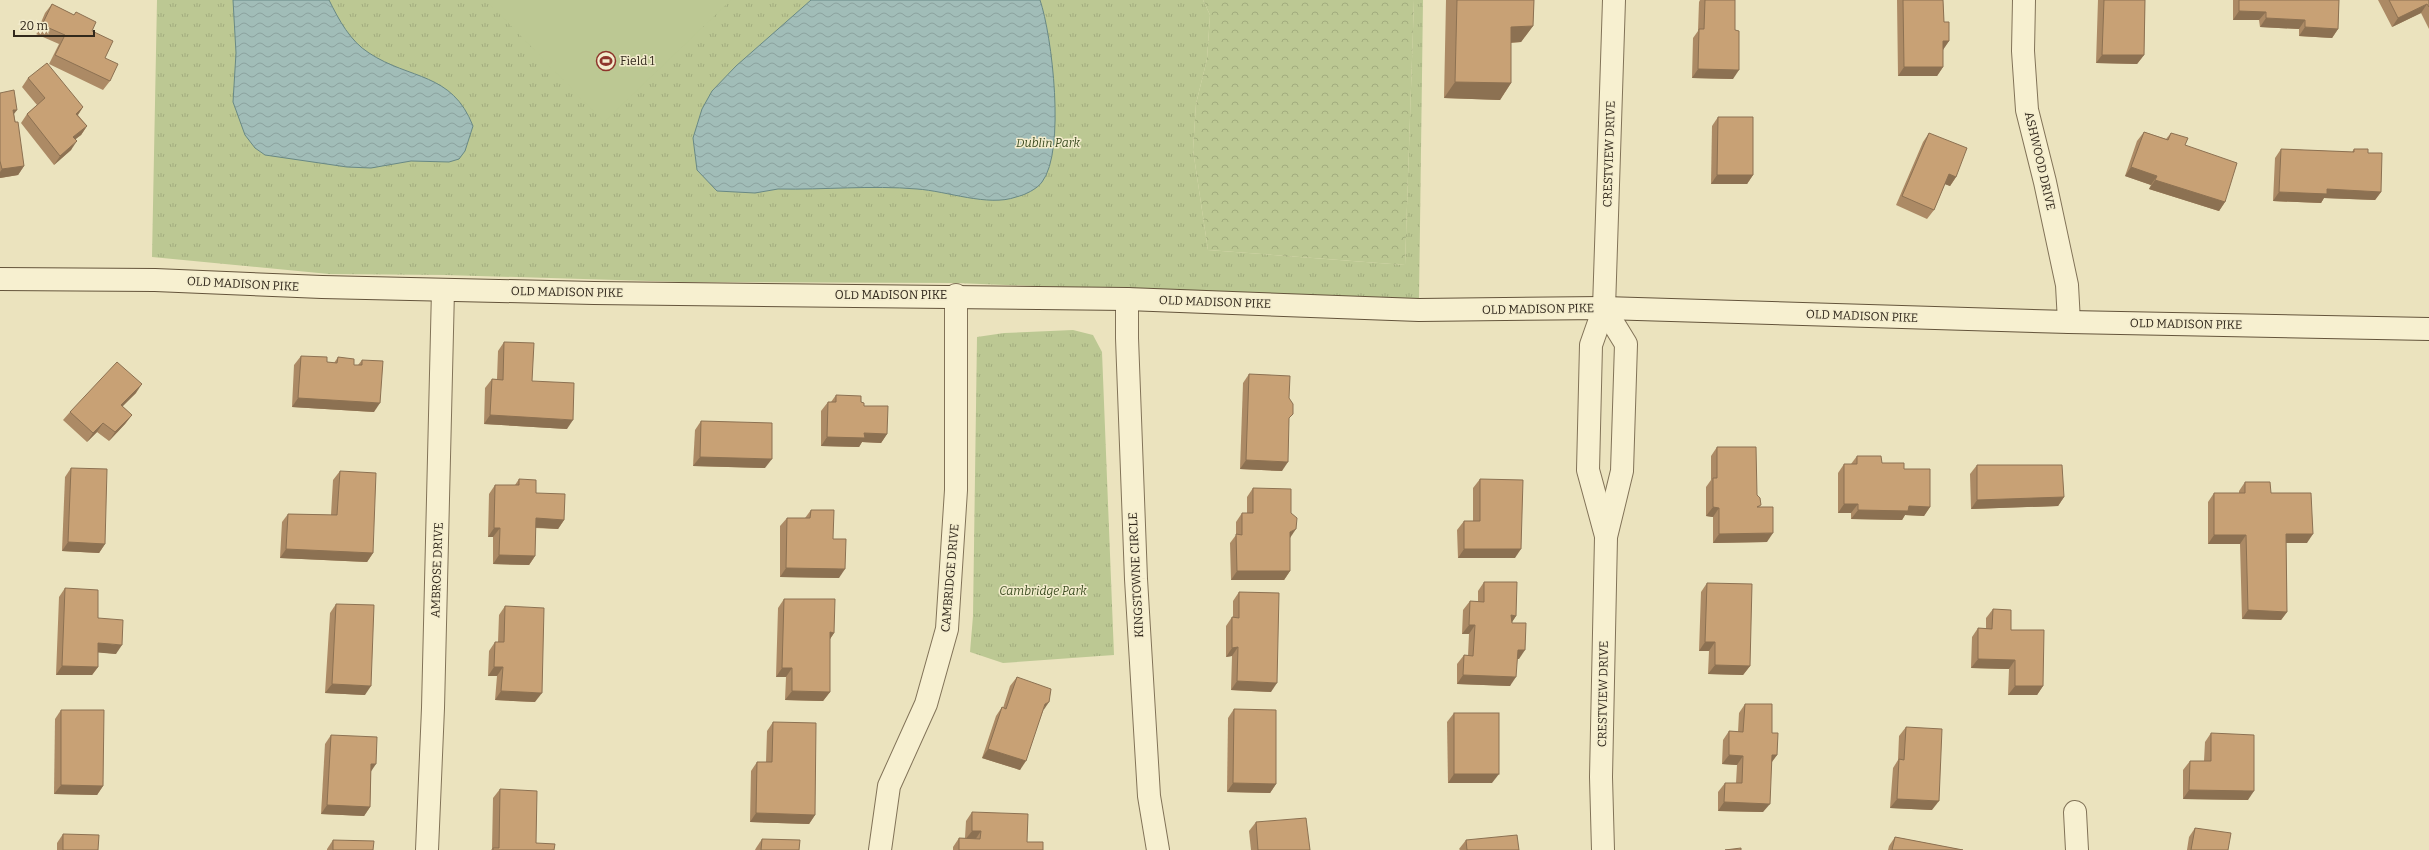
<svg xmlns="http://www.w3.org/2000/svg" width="2429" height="850" viewBox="0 0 2429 850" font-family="Bitter,serif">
  <defs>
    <pattern id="grass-tufts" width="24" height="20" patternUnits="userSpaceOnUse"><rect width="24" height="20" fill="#bcc893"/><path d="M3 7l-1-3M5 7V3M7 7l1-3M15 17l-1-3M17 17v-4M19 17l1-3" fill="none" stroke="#a2ac7e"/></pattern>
    <pattern id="forest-crowns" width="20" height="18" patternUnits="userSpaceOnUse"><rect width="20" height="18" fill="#bcc893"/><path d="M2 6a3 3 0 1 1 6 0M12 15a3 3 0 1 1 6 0" fill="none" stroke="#a2ac7e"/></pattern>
    <pattern id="water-waves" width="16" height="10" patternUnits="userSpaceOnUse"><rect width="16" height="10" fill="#a1bdb8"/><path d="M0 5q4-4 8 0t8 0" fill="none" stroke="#8ba29e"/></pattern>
  </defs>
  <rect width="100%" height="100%" fill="#ebe3be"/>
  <g fill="url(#grass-tufts)">
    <path d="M157 0H1203L1210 15 1207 59 1196 104 1193 150 1208 250 1405 265 1414 0H1423L1419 301 956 283 683 282 445 275 329 274 152 257Z"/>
    <path d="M1073 330 1093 335 1102 352 1114 655 1003 663 970 652 973 616 977 337 1004 333Z"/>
  </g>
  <path fill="url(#forest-crowns)" d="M1203 0H1414L1405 265 1208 250 1193 150 1196 104 1207 59 1210 15Z"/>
  <path fill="#bcc893" d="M486 0H731L604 122Z"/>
  <g fill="url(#water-waves)" stroke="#698985">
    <path d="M233 0H329C339 20 350 41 369 53 410 80 452 72 473 126L465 151 459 159 449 162 411 161 371 168 347 167 265 155 255 148 245 135 233 102 236 53Z"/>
    <path d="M811 0H1040C1052 35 1066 151 1042 182 1037 189 1025 195 1016 197 988 207 947 191 917 189 871 185 824 190 778 189L755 193 717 191 697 170 693 138 702 109 712 91 736 66Z"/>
  </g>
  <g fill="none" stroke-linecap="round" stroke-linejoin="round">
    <defs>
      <g id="minor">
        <path d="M2024 0 2023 51 2027 110 2045 182 2067 285 2069 322"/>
        <path d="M1127 299V338L1136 579 1149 796 1158 850"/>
        <path d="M1606 536 1588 470 1591 345 1604 308 1614 0"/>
        <path d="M2075 812 2077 850"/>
        <path d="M427 850 433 708 443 290"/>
        <path d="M880 850 889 786 926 704 947 629 956 490V295"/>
        <path d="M1603 850 1601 777 1606 537 1622 471 1626 344 1604 308"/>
      </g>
      <path id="secondary" d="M0 279 155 280 322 287 594 293 1127 299 1419 310 1604 308 2069 322 2429 329"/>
    </defs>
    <use href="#minor" stroke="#827358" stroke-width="24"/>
    <use href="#secondary" stroke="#64543b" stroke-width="24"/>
    <use href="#minor" stroke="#f7f0d0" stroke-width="22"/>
    <use href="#secondary" stroke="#f7f0d0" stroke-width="22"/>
  </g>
  <g fill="#ac8a65">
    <path d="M1446 0H1534L1533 26 1521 42 1511 43V83L1500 100 1444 98Z"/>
    <path d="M1700 0H1735V30L1733 79 1692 78 1693 38 1698 31 1699 2Z"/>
    <path d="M1897 0H1943L1944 22 1949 41 1943 49V67L1937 76H1898Z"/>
    <path d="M2098 0H2145L2144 55 2137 64 2096 63Z"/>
    <path d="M2233 0H2339L2338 29 2332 38 2299 36V29L2260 27 2259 20H2233Z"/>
    <path d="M2378 0H2429V29L2421 13 2392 27Z"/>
    <path d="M52 4 74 15 76 12 92 31 105 58 110 81 103 90 49 64 59 44 36 34 45 13Z"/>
    <path d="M28 78 83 107 78 115 87 126 81 135 75 139 71 150 54 165 21 123 27 114 37 105 22 87Z"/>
    <path d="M0 93 14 114 24 166 18 175 0 178Z"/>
    <path d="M1718 117 1753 175 1747 184H1711L1712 126Z"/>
    <path d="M2144 132 2166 139 2171 133 2185 145 2225 202 2219 211 2149 189 2151 185 2125 176 2137 141Z"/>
    <path d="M1929 133 1956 177 1950 186 1945 184 1934 210 1927 219 1896 205 1923 142Z"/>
    <path d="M2281 149 2352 152 2354 149 2368 153 2381 192 2375 200 2324 198 2321 203 2273 201 2275 158Z"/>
    <path d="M504 342 532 381 567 429 484 424 485 388 492 379H497L498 351Z"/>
    <path d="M301 356 327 362 334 363 338 357 354 365H358L362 360 374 412 292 407 294 365Z"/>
    <path d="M1249 374 1289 398V420L1282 471 1240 469 1243 383Z"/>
    <path d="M136 393 122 406 132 415 125 424 109 441 97 432 87 442 63 420 70 412Z"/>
    <path d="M836 395 861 402 887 434 881 443 862 442 859 447 821 446V411L828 402H831Z"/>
    <path d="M701 421 765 468 693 466 695 430Z"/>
    <path d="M1717 447 1757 495 1767 542 1713 543V517L1706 516V487L1711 480V456Z"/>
    <path d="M1857 456 1882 463 1904 469 1930 507 1924 516 1905 515 1902 520 1851 519V513H1838V473L1844 464H1851Z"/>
    <path d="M1977 465 2064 497 2058 506 1971 509 1970 474Z"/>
    <path d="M71 468 105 544 99 553 62 551 65 477Z"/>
    <path d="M340 471 373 553 367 562 280 558 282 522 288 514 331 515 333 480Z"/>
    <path d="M519 479 536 493 564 520 558 529 535 528V556L529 565 493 564V537H488L489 494 495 485H515Z"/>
    <path d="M1480 479 1515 558H1458L1457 530 1464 521H1473V488Z"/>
    <path d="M2245 482 2271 493 2307 543H2286L2287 612 2281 620 2242 619 2240 544H2208V502L2214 493H2239V491Z"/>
    <path d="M1253 488 1290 537V571L1284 580H1231L1230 543 1236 535V522L1242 513H1247V497Z"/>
    <path d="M811 510 833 539 839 578 780 577V526L787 518H805Z"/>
    <path d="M1484 582 1516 616 1512 622 1519 659H1517L1510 686 1457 684V664L1464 655 1468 656 1469 634H1462L1463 610 1470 601 1478 602V591Z"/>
    <path d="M1707 583 1750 666 1743 675 1708 674 1709 651H1699L1701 592Z"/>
    <path d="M65 588 98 618 116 654 98 652V667L92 675H56L59 597Z"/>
    <path d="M1239 592 1271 692 1231 690 1232 656 1226 657V626L1232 617H1233V601Z"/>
    <path d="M784 599 834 633 830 639V692L823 701 785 700 786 677H776L778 608Z"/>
    <path d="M336 604 365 695 325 693 330 613Z"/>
    <path d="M505 606 535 702 495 700 497 676H488L489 651 495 642H498L499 615Z"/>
    <path d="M1993 609 2011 630 2043 686 2037 695H2008L2009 669 1971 668 1972 637 1978 628 1986 629V618Z"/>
    <path d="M1017 677 1043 711 1020 770 982 758 996 716 1002 707 1003 708 1010 686Z"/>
    <path d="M1745 704 1772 733 1777 755 1772 762 1763 812 1718 811V792L1725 783H1736L1737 765 1722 764 1723 740 1729 731 1738 732 1739 713Z"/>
    <path d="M1234 709 1276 784 1270 793 1227 792 1228 718Z"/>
    <path d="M61 710 103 786 97 795 54 794 55 719Z"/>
    <path d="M1454 713 1492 783H1448L1447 722Z"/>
    <path d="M773 722 815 815 809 824 750 822 751 771 757 762H766L767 731Z"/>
    <path d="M1906 727 1932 810 1890 808 1893 768 1898 760 1899 736Z"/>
    <path d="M2211 733 2248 800 2183 799V770L2190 761H2204L2205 742Z"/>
    <path d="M331 735 371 772 370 807 364 816 321 814 325 744Z"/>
    <path d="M500 789 536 843 554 850H491L492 849 493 798Z"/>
    <path d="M972 812 1027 842 1043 850H953V847L959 838H965L966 821Z"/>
    <path d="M1256 822 1310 850H1251L1249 831Z"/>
    <path d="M2195 828 2228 850H2187L2189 837Z"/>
    <path d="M63 834 98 850H57V843Z"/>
    <path d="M1895 837 1963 850H1888L1889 846Z"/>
    <path d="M762 839 799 850H755L756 848Z"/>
    <path d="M333 840 373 850H327V849Z"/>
    <path d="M1466 840 1519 850H1460L1459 849Z"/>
  </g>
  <g fill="#8c7152">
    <path d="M2427 4 2421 13 2392 27 2398 18Z"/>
    <path d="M2239 11 2266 12 2259 20H2233Z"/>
    <path d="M2266 18 2305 20 2299 29 2260 27Z"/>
    <path d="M1533 26 1521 42 1500 43 1511 27Z"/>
    <path d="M2305 27 2338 29 2332 38 2299 36Z"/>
    <path d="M1943 41H1949L1943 50Z"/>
    <path d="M2102 55H2144L2137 64 2096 63Z"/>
    <path d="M1904 67H1943L1937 76H1898Z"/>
    <path d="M1698 69 1739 70 1733 79 1692 78Z"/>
    <path d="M1455 82 1511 83 1500 100 1444 98Z"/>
    <path d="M83 107 77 116 76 114Z"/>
    <path d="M13 110H17L11 118Z"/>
    <path d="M87 126 81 135 67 146 73 137Z"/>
    <path d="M77 141 71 150 54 165 60 156Z"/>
    <path d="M24 166 18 175 0 178V172L2 169Z"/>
    <path d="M2131 167 2157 176 2151 185 2125 176Z"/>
    <path d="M1949 174 1956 177 1950 186 1942 183Z"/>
    <path d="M1717 175H1753L1747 184H1711Z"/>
    <path d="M2155 180 2225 202 2219 211 2149 189Z"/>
    <path d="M2327 189 2381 192 2375 200 2324 198 2321 203 2273 201 2279 192Z"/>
    <path d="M142 384 136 393 115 414 121 405Z"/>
    <path d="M298 398 380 403 374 412 292 407Z"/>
    <path d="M132 415 125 424 109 441 115 432Z"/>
    <path d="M490 415 573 420 567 429 484 424Z"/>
    <path d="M103 423 97 432 87 442 93 433Z"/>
    <path d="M864 433 887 434 881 443 862 442 859 447 821 446 827 437Z"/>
    <path d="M700 457 772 459 765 468 693 466Z"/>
    <path d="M1246 460 1288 462 1282 471 1240 469Z"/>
    <path d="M2064 497 2058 506 1971 509 1977 500Z"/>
    <path d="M1844 504H1858L1851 513H1838Z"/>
    <path d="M1909 506 1930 507 1924 516 1905 515 1902 520 1851 519 1858 510Z"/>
    <path d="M1713 507 1719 508 1713 517 1706 516Z"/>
    <path d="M536 518 564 520 558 529 529 527Z"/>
    <path d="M494 528H500L493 537H488Z"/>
    <path d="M1296 529 1290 538V532Z"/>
    <path d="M1773 533 1767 542 1713 543 1719 534Z"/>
    <path d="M2286 534H2313L2307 543H2279Z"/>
    <path d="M2214 535H2246L2240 544H2208Z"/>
    <path d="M68 542 105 544 99 553 62 551Z"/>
    <path d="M286 549 373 553 367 562 280 558Z"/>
    <path d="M1464 549H1521L1515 558H1458Z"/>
    <path d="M499 555 535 556 529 565 493 564Z"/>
    <path d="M786 568 845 569 839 578 780 577Z"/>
    <path d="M1237 571H1290L1284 580H1231Z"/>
    <path d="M2248 610 2287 612 2281 620 2242 619Z"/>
    <path d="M1511 615 1516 616 1510 625Z"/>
    <path d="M1469 625H1475L1469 634H1462Z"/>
    <path d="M830 632 834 633 828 642Z"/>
    <path d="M1705 642H1715L1709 651H1699Z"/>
    <path d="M98 643 122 645 116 654 92 652Z"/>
    <path d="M1238 647 1232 656 1226 657 1232 648Z"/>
    <path d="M1518 650H1525L1519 659H1511Z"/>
    <path d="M1978 659 2015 660 2009 669 1971 668Z"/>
    <path d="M1715 665 1750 666 1743 675 1708 674Z"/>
    <path d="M62 666 98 667 92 675H56Z"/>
    <path d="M494 667H503L497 676H488Z"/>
    <path d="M782 668H792L786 677H776Z"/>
    <path d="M1463 675 1516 677 1510 686 1457 684Z"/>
    <path d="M1237 681 1277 683 1271 692 1231 690Z"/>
    <path d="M332 684 371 686 365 695 325 693Z"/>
    <path d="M2015 686H2043L2037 695H2008Z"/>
    <path d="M501 691 542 693 535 702 495 700Z"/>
    <path d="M792 691 830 692 823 701 785 700Z"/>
    <path d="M1049 702 1043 711 1045 704Z"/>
    <path d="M988 749 1026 761 1020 770 982 758Z"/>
    <path d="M1729 755 1743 756 1737 765 1722 764Z"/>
    <path d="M1772 755H1777L1770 764Z"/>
    <path d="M371 764H376L370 773Z"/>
    <path d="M1454 774H1499L1492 783H1448Z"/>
    <path d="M1233 783 1276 784 1270 793 1227 792Z"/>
    <path d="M61 785 103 786 97 795 54 794Z"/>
    <path d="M2189 790 2254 791 2248 800 2183 799Z"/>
    <path d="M1897 799 1939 801 1932 810 1890 808Z"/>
    <path d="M1724 802 1770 804 1763 812 1718 811Z"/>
    <path d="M327 805 370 807 364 816 321 814Z"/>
    <path d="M756 813 815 815 809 824 750 822Z"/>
    <path d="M972 831H981L975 840H965Z"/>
  </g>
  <g fill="#c8a175" stroke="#8c7152">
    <path d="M1457 0H1534L1533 26 1511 27V83L1455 82Z"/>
    <path d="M1705 0H1735V30L1739 31V70L1698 69 1699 29H1704Z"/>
    <path d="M1903 0H1943L1944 22H1949V41H1943V67H1904Z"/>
    <path d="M2104 0H2145L2144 55H2102Z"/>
    <path d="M2239 0H2339L2338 29 2305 27V20L2266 18V12L2239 11Z"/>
    <path d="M2389 0H2429V7L2427 4 2398 18Z"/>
    <path d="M52 4 74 15 76 12 96 22 92 31 113 41 105 58 118 64 110 81 55 55 65 35 42 25Z"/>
    <path d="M47 63 83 107 76 114 87 126 73 137 77 141 60 156 27 114 45 98 28 78Z"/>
    <path d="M14 90 17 110H13L15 122H18L24 166 2 169 0 161V93Z"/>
    <path d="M1718 117H1753V175H1717Z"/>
    <path d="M2144 132 2168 140 2171 133 2188 138 2185 145 2237 163 2225 202 2155 180 2157 176 2131 167Z"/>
    <path d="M1929 133 1967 148 1956 177 1949 174 1934 210 1902 196Z"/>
    <path d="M2281 149 2354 152V149H2368V153H2382L2381 192 2327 189V194L2279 192Z"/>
    <path d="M504 342 534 343 532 381 574 383 573 420 490 415 492 379 503 380Z"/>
    <path d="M301 356 327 357V362L337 363 338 357 354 359V365H362V360L383 361 380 403 298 398Z"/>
    <path d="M117 362 142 384 121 405 132 415 115 432 103 423 93 433 70 412Z"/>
    <path d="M1249 374 1290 376 1289 398 1293 404V414L1289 418 1288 462 1246 460Z"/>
    <path d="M836 395 861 396V402L864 403V406H888L887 434 864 433 865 438 827 437 828 402H836Z"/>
    <path d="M701 421 772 423V459L700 457Z"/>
    <path d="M1717 447H1756L1757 495 1760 498 1761 505 1757 507H1773V533L1719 534V508L1713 507V478H1717Z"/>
    <path d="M1857 456H1881L1882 463H1904V469H1930V507L1909 506 1908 511 1858 510V504H1844V464H1857Z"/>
    <path d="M1977 465H2062L2064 497 1977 500Z"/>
    <path d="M71 468 107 469 105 544 68 542Z"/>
    <path d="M340 471 376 473 373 553 286 549 288 514 337 515Z"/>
    <path d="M519 479 536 480V493L565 494 564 520 536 518 535 556 499 555 500 528H494L495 485H519Z"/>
    <path d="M1480 479 1523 480 1521 549H1464V521H1480Z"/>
    <path d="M2245 482H2270L2271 493H2311L2313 534H2286L2287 612 2248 610 2246 535H2214V493H2245Z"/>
    <path d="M1253 488 1291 489V513L1297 518 1296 529 1290 532V571H1237L1236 534 1242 535V513H1253Z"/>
    <path d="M811 510H834L833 539H846L845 569 786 568 787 518H810Z"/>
    <path d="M1484 582H1517L1516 616 1511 615 1512 623H1526L1525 650H1518L1516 677 1463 675 1464 655 1473 656 1475 625H1469L1470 601 1484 602Z"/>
    <path d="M1707 583 1752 584 1750 666 1715 665V642H1705Z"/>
    <path d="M65 588 98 590V618L123 620 122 645 98 643V667L62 666Z"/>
    <path d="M1239 592 1279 593 1277 683 1237 681 1238 647 1232 648V617L1239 618Z"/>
    <path d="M784 599H835L834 633 830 632V692L792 691V668H782Z"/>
    <path d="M336 604 374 605 371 686 332 684Z"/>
    <path d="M505 606 544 608 542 693 501 691 503 667H494L495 642H504Z"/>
    <path d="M1993 609 2011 610V630H2044L2043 686H2015V660L1978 659V628L1992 629Z"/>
    <path d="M1017 677 1051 689 1049 702 1045 704 1026 761 988 749 1002 707 1006 709Z"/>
    <path d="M1745 704H1772V733H1778L1777 755H1772L1770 804 1724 802 1725 783H1742L1743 756 1729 755V731L1743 732Z"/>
    <path d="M1234 709 1276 710V784L1233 783Z"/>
    <path d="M61 710H104L103 786 61 785Z"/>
    <rect x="1454" y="713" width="45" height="61"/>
    <path d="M773 722 816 723 815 815 756 813 757 762H772Z"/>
    <path d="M1906 727 1942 729 1939 801 1897 799 1899 759 1904 760Z"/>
    <path d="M2211 733 2254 735V791L2189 790 2190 761H2211Z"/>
    <path d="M331 735 377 737 376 764H371L370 807 327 805Z"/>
    <path d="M500 789 537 791 536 843 555 844 554 850H493V848H499Z"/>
    <path d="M972 812 1028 814 1027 842H1043V850H959V838L980 839 981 831H972Z"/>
    <path d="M1306 818 1310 850H1258L1256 822Z"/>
    <path d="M2195 828 2231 833 2228 850H2191Z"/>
    <path d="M63 834 99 835 98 850H63Z"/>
    <path d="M1517 835 1519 850H1467L1466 840Z"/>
    <path d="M1895 837 1963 850H1892Z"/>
    <path d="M762 839 800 840 799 850H761Z"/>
    <path d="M333 840 374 841 373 850H333Z"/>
    <path d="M1741 848V850H1725Z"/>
  </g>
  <defs>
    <symbol id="stadium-ring" viewBox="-11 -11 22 22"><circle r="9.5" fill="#f3eccd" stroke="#8e352b" stroke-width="1.5"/><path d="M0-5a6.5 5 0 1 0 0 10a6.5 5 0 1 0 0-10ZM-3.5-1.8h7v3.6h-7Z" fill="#8e352b"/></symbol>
  </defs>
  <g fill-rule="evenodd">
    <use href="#stadium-ring" x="595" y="50" width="22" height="22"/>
  </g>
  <g text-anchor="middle" stroke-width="3" stroke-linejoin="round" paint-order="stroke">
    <g font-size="12" fill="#32291c" stroke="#f3eccd" text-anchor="start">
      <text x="620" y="65">Field 1</text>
    </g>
    <g font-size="12" font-style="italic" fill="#3e4e23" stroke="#f3eccd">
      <text x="1048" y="147">Dublin Park</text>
      <text x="1043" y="595">Cambridge Park</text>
    </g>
    <g font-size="12" fill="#32291c" stroke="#f3eccd">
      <text transform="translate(1609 154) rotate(-88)" y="4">CRESTVIEW DRIVE</text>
      <text transform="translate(2040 161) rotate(77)" y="4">ASHWOOD DRIVE</text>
      <text transform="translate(243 284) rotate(3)" y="4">OLD MADISON PIKE</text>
      <text transform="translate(567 292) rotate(1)" y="4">OLD MADISON PIKE</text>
      <text x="891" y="299">OLD MADISON PIKE</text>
      <text transform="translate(1215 302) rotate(2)" y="4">OLD MADISON PIKE</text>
      <text transform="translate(1538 309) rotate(-1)" y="4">OLD MADISON PIKE</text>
      <text transform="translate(1862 316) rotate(2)" y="4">OLD MADISON PIKE</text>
      <text transform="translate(2186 324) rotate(1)" y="4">OLD MADISON PIKE</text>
      <text transform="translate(437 570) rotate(-88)" y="4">AMBROSE DRIVE</text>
      <text transform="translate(1136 575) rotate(-93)" y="4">KINGSTOWNE CIRCLE</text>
      <text transform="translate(950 578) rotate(-85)" y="4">CAMBRIDGE DRIVE</text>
      <text transform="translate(1603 694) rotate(-89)" y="4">CRESTVIEW DRIVE</text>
    </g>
  </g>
  <path d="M14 30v6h80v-6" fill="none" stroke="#32291c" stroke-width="2"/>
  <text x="20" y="30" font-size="12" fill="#32291c" stroke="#f3eccd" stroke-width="3" paint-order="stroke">20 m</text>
</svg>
